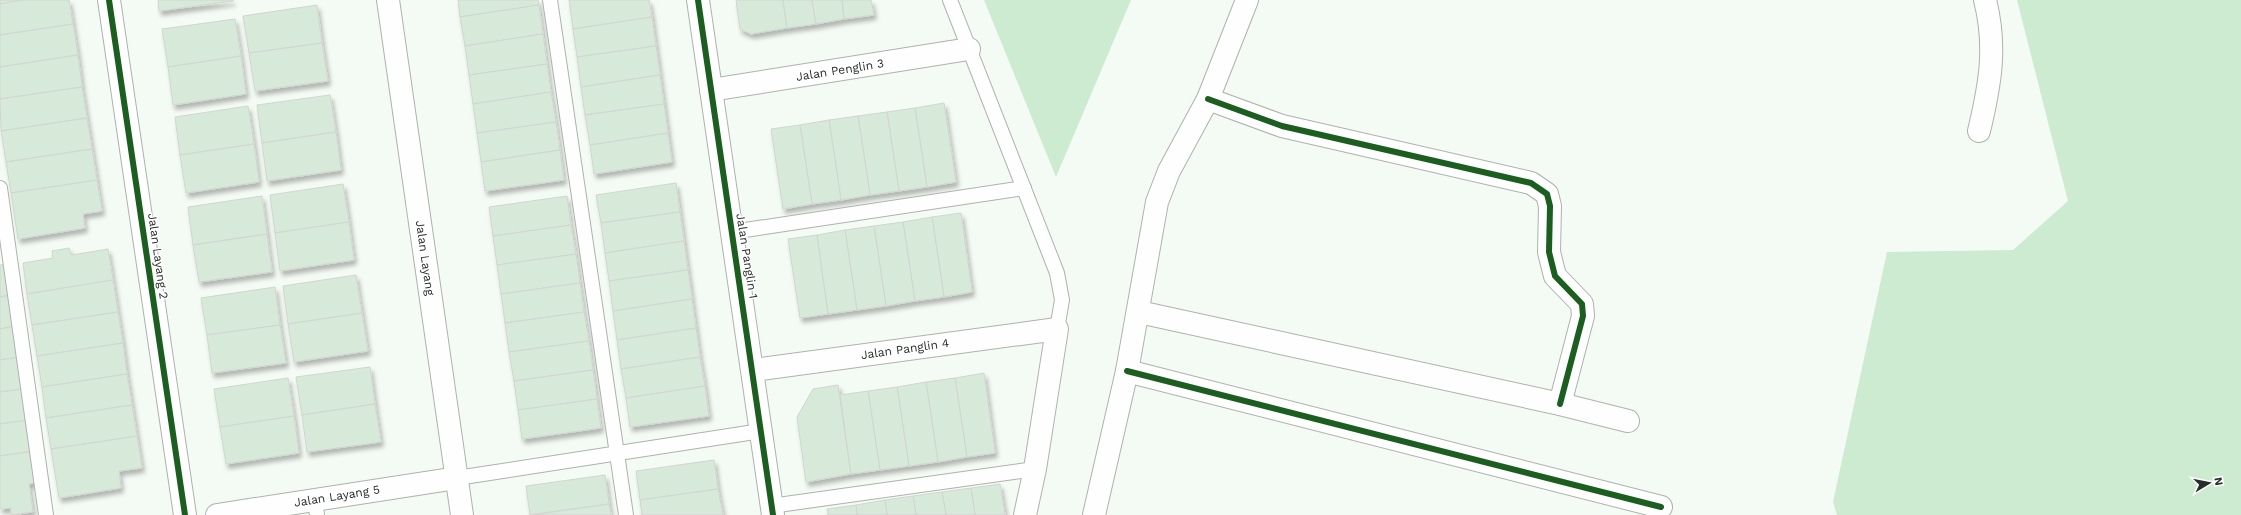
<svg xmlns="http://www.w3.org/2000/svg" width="2241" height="515" viewBox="0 0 2241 515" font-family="'Work Sans',sans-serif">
  <defs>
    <filter id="shadow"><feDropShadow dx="2.5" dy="4.5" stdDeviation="2" flood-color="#0004"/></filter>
  </defs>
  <rect width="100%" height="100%" fill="#f4faf4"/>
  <g fill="#ccebd1">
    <path d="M984 0H1131L1056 177Z"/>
    <path d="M2017 0H2241V515H1837L1833 502 1887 252 2013 250 2068 201Z"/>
  </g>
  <g fill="#d7eada" stroke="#d0d5d0" filter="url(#shadow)">
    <path d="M0 0H23L0 4Z"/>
    <path d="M23 0H69L73 24 0 35V4Z"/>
    <path d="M158 0H233V1L159 11Z"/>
    <path d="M458 0H538L539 5 460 17Z"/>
    <path d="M569 0H649L652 17 573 29Z"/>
    <path d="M736 0H783L787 28 751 34 740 29Z"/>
    <path d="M783 0H812L816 24 787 28Z"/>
    <path d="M812 0H842L844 19 816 24Z"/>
    <path d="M842 0H871L874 15 844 19Z"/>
    <path d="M317 5 322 43 249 53 243 16Z"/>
    <path d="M539 5 543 34 465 46 460 17Z"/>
    <path d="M652 17 656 46 577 57 573 29Z"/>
    <path d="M235 19 241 56 168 67 162 29Z"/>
    <path d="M73 24 78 55 0 67V35Z"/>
    <path d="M543 34 547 64 469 75 465 46Z"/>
    <path d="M322 43 328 81 255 91 249 53Z"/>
    <path d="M656 46 660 75 581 87 577 57Z"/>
    <path d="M78 55 82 87 0 99V67Z"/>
    <path d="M241 56 246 94 173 105 168 67Z"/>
    <path d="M547 64 551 92 473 104 469 75Z"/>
    <path d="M660 75 664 104 585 115 581 87Z"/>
    <path d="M82 87 87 118 1 131 0 99Z"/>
    <path d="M551 92 556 122 477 133 473 104Z"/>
    <path d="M330 95 336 132 262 143 257 105Z"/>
    <path d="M944 103 956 182 927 187 915 108Z"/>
    <path d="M664 104 668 133 590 145 585 115Z"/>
    <path d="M248 106 254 144 180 155 175 117Z"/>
    <path d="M915 108 927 187 899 191 887 112Z"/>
    <path d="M887 112 899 191 870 195 858 116Z"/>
    <path d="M858 116 870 195 841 200 829 120Z"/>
    <path d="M87 118 92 149 6 162 1 131Z"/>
    <path d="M829 120 841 200 812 204 800 125Z"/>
    <path d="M556 122 560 150 481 162 477 133Z"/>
    <path d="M800 125 812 204 783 209 771 129Z"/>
    <path d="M336 132 341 170 267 181 262 143Z"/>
    <path d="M668 133 672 162 594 174 590 145Z"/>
    <path d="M254 144 259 182 186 193 180 155Z"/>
    <path d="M92 149 97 180 11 193 6 162Z"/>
    <path d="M560 150 564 180 485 191 481 162Z"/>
    <path d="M97 180 102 211 83 214 85 228 18 239 11 193Z"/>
    <path d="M676 183 680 212 601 223 596 195Z"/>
    <path d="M343 184 349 222 275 233 270 195Z"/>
    <path d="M262 196 267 234 193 245 188 207Z"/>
    <path d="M567 196 571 225 493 236 489 207Z"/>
    <path d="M680 212 684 241 605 253 601 223Z"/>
    <path d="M961 213 972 292 944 297 932 217Z"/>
    <path d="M932 217 944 297 915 301 903 222Z"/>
    <path d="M349 222 354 260 280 271 275 233Z"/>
    <path d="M903 222 915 301 886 306 874 226Z"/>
    <path d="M571 225 576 254 497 265 493 236Z"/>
    <path d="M874 226 886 306 857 310 845 230Z"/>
    <path d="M845 230 857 310 828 314 817 235Z"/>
    <path d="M267 234 272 272 199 282 193 245Z"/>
    <path d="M817 235 828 314 800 318 788 239Z"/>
    <path d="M684 241 688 270 609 281 605 253Z"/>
    <path d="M69 248 71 255 108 249 113 280 27 294 23 263 53 258 52 251Z"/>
    <path d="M576 254 580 283 501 294 497 265Z"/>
    <path d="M6 264 10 295 0 297V265Z"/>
    <path d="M688 270 692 299 613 311 609 281Z"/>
    <path d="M356 275 362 313 288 324 283 286Z"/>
    <path d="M113 280 118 312 32 325 27 294Z"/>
    <path d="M580 283 584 312 505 323 501 294Z"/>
    <path d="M275 287 280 325 207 335 201 298Z"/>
    <path d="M10 295 15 326 0 329V297Z"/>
    <path d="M692 299 696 328 617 340 613 311Z"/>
    <path d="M118 312 123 343 37 356 32 325Z"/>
    <path d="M584 312 589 341 509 352 505 323Z"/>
    <path d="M362 313 368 351 294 362 288 324Z"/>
    <path d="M280 325 286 363 212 373 207 335Z"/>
    <path d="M15 326 20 357 0 360V329Z"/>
    <path d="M696 328 700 357 621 369 617 340Z"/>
    <path d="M589 341 593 370 514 381 509 352Z"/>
    <path d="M123 343 127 374 42 387 37 356Z"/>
    <path d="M20 357 24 389 0 392V360Z"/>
    <path d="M700 357 705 386 626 398 621 369Z"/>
    <path d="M370 367 375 404 302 415 296 377Z"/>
    <path d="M593 370 597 399 518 410 514 381Z"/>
    <path d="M984 373 995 453 967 457 955 378Z"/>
    <path d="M127 374 132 405 46 418 42 387Z"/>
    <path d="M288 378 294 416 220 427 214 389Z"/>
    <path d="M955 378 967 457 938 462 926 382Z"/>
    <path d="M926 382 938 462 909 466 897 387Z"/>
    <path d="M838 385 851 474 806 482 797 417 813 389Z"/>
    <path d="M705 386 709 416 630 427 626 398Z"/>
    <path d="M897 387 909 466 880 470 868 391Z"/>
    <path d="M24 389 29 420 0 424V392Z"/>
    <path d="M868 391 880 470 851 474 840 395Z"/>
    <path d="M597 399 601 428 522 439 518 410Z"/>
    <path d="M375 404 381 442 307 452 302 415Z"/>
    <path d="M132 405 137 436 51 449 46 418Z"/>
    <path d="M294 416 299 453 226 464 220 427Z"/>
    <path d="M29 420 34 451 0 456V424Z"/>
    <path d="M137 436 142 468 119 471 121 488 59 498 51 449Z"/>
    <path d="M34 451 38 482 29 484 33 512 11 515V508L0 509V456Z"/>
    <path d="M714 460 718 489 640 500 636 471Z"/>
    <path d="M605 475 609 504 530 515 526 486Z"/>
    <path d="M1000 484 1005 515H975L971 488Z"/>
    <path d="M971 488 975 515H946L942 492Z"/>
    <path d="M718 489 723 515H642L640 500Z"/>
    <path d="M942 492 946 515H916L913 496Z"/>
    <path d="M913 496 916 515H887L885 500Z"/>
    <path d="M885 500 887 515H857L856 505Z"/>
    <path d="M609 504 611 515H531Z"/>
    <path d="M856 505 857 515H828L827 509Z"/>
  </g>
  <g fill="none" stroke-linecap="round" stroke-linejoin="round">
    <defs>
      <g id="service">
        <path d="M550 0 626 515"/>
        <path d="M950 0 1057 273 1062 300 1057 329"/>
        <path d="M0 188 46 515"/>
        <path d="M732 232 1024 188"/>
        <path d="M457 478 761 431"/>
        <path d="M315 500 317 515"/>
        <path d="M771 506 1035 469"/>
      </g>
      <g id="minor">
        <path d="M109 0 185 515"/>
        <path d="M388 0 462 515"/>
        <path d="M698 0 773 515"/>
        <path d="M711 90 969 49"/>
        <path d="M1208 99 1282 126 1531 183 1547 194 1550 206 1549 252 1555 276 1582 304 1583 316 1560 404"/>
        <path d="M1979 131C1990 85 1997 47 1985 0"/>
        <path d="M1139 312 1560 404 1628 421"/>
        <path d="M753 370 1057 329 1035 469 1025 515"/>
        <path d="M1127 371 1661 507"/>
        <path d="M217 515 457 478"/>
        <path d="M1094 515 1127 371 1157 202 1169 171 1208 99 1247 0"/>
      </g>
    </defs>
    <use href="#service" stroke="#aeb2ae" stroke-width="16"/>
    <use href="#minor" stroke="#aeb2ae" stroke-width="24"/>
    <use href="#service" stroke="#fdfefd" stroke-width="14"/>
    <use href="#minor" stroke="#fdfefd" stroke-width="22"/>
    <defs>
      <g id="cycleway">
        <path d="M109 0 185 515"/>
        <path d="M698 0 773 515"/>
        <path d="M1208 99 1282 126 1531 183 1547 194 1550 206 1549 252 1555 276 1582 304 1583 316 1560 404"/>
        <path d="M1127 371 1661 507"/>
      </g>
    </defs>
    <use href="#cycleway" stroke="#fff" stroke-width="8"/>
    <use href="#cycleway" stroke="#1b5e20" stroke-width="6"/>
  </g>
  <g text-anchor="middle" stroke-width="3" stroke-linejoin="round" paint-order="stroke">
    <g font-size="12" fill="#292e2a" stroke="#fff">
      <text transform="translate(840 70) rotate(-9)" y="4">Jalan Penglin 3</text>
      <text transform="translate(158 256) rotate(82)" y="4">Jalan Layang 2</text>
      <text transform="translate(747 256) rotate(81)" y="4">Jalan Panglin 1</text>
      <text transform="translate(425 258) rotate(82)" y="4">Jalan Layang</text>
      <text transform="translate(905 349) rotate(-8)" y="4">Jalan Panglin 4</text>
      <text transform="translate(337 496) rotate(-9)" y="4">Jalan Layang 5</text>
    </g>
  </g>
  <g transform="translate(2209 483) rotate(80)" stroke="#ffffff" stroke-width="3" paint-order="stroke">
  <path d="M0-3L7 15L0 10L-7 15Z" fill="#292e2a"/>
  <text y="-6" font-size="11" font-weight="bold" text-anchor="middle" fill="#292e2a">N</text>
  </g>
</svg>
